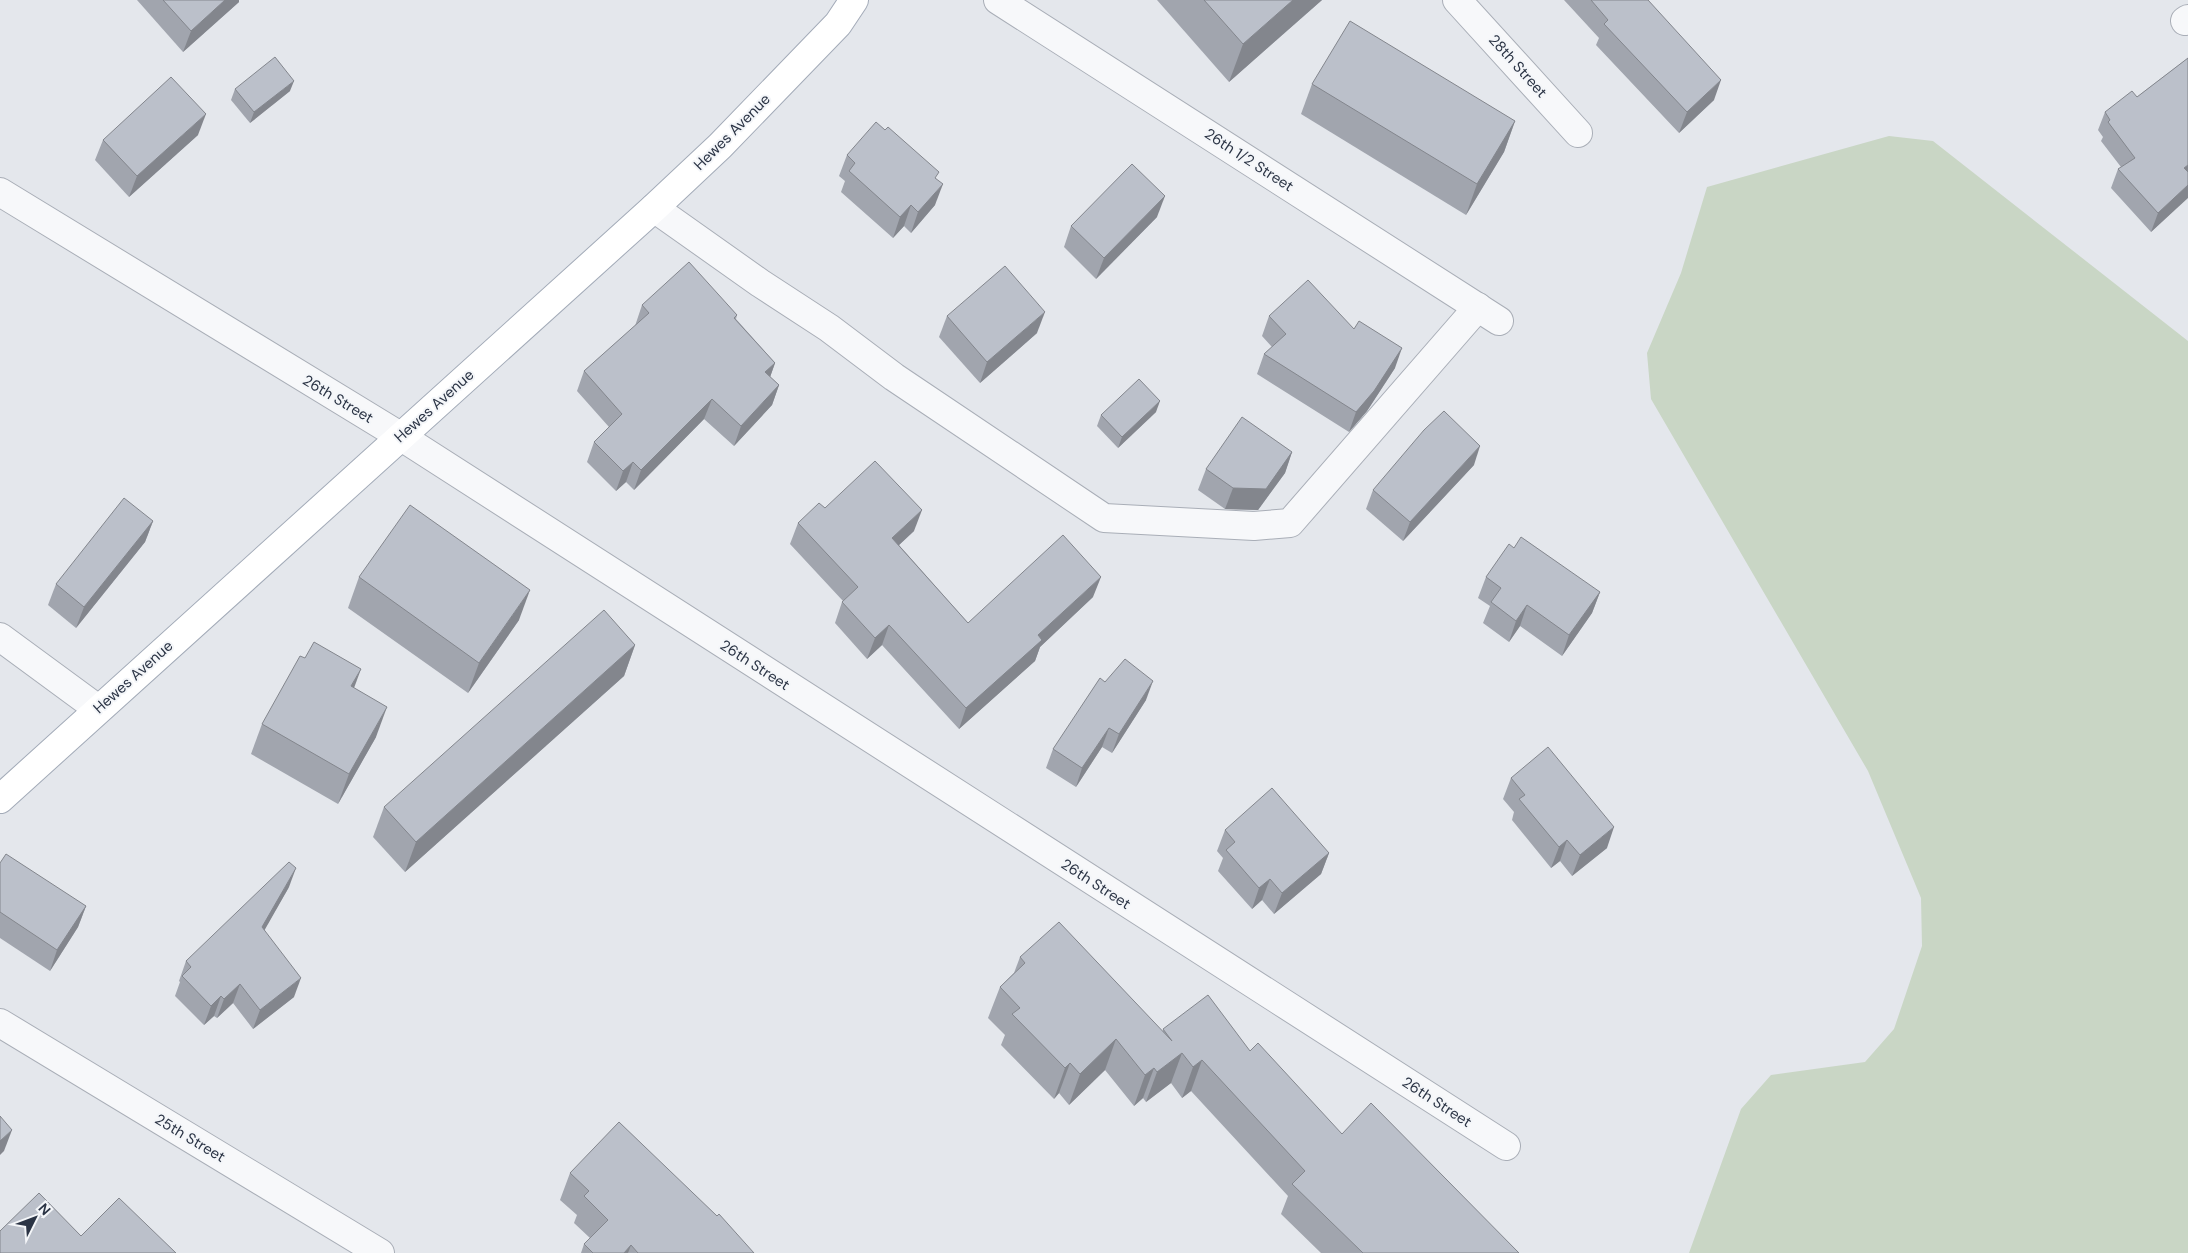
<svg xmlns="http://www.w3.org/2000/svg" width="2188" height="1253" viewBox="0 0 2188 1253" font-family="'DM Sans',sans-serif">
  <rect width="100%" height="100%" fill="#e4e7ec"/>
  <path fill="#c9d6c5" d="M1889 136 1933 141 2188 341V1253H1689L1741 1109 1771 1075 1865 1062 1894 1029 1922 946 1921 898 1868 771 1651 399 1647 353 1681 273 1707 187Z"/>
  <g fill="none" stroke-linecap="round" stroke-linejoin="round">
    <defs>
      <g id="minor">
        <path d="M998 0 1499 321"/>
        <path d="M1457 0 1578 133"/>
        <path d="M2185 21 2188 19"/>
        <path d="M0 192 400 436 1506 1146"/>
        <path d="M654 208 760 283 829 328 894 377 1104 518 1254 526 1290 523 1478 307"/>
        <path d="M0 637 98 709"/>
        <path d="M0 1023 380 1253"/>
      </g>
      <path id="major" d="M0 799 654 208 720 146 838 24 854 0"/>
    </defs>
    <use href="#minor" stroke="#a9aeb7" stroke-width="30"/>
    <use href="#major" stroke="#a3abb8" stroke-width="30"/>
    <use href="#minor" stroke="#f7f8fa" stroke-width="28"/>
    <use href="#major" stroke="#fff" stroke-width="28"/>
  </g>
  <g fill="#a1a5ae">
    <path d="M137 0H239V2L183 52Z"/>
    <path d="M1157 0H1322L1229 82Z"/>
    <path d="M1564 0H1648L1714 100 1679 133 1596 45 1599 38Z"/>
    <path d="M2188 58V197L2151 232 2111 188 2118 169 2121 167 2101 141 2103 137 2098 130 2105 112 2137 97Z"/>
    <path d="M1312 84 1515 121 1504 152 1466 215 1301 114Z"/>
    <path d="M235 89 290 91 250 123 231 100Z"/>
    <path d="M198 135 129 197 95 160 103 140Z"/>
    <path d="M847 155 937 179 935 205 911 233 904 226 893 238 841 192 845 181 839 176Z"/>
    <path d="M1157 217 1096 279 1064 247 1071 226Z"/>
    <path d="M642 305 737 315 736 319 775 363 770 377 779 385 772 405 734 446 704 419 634 490 626 482 616 491 587 462 594 442 609 427 577 391 584 371 635 326Z"/>
    <path d="M947 316 1037 333 980 383 939 337Z"/>
    <path d="M1269 316 1354 329 1395 368 1367 411 1349 432 1257 374 1264 354 1272 347 1262 336Z"/>
    <path d="M1156 412 1118 448 1097 426 1101 415Z"/>
    <path d="M1292 452 1285 473 1258 510 1225 509 1198 490 1206 469Z"/>
    <path d="M1474 465 1403 541 1366 509 1373 490Z"/>
    <path d="M825 508 914 531 899 545 968 623 1093 597 1040 647 1035 661 959 729 882 645 867 659 835 623 842 602 843 601 790 544 798 523Z"/>
    <path d="M153 521 145 542 76 628 48 605 56 584Z"/>
    <path d="M1514 548 1600 592 1592 613 1562 656 1520 626 1509 642 1483 623 1490 606 1478 598 1486 577Z"/>
    <path d="M359 577 519 620 468 693 348 608Z"/>
    <path d="M635 645 624 676 405 872 373 837 384 807Z"/>
    <path d="M1105 682 1146 700 1112 753 1102 747 1076 787 1046 768 1053 749Z"/>
    <path d="M354 688 376 737 338 804 251 754 262 724Z"/>
    <path d="M1511 778 1607 848 1572 876 1560 861 1551 868 1512 820 1514 812 1503 799Z"/>
    <path d="M1225 830 1329 853 1321 874 1274 914 1262 900 1252 909 1218 871 1223 858 1217 851Z"/>
    <path d="M0 863 86 906 78 927 50 971 0 938Z"/>
    <path d="M289 887 264 930 294 997 253 1029 233 1003 217 1018 214 1016 204 1025 175 996 180 982 179 981 186 961Z"/>
    <path d="M1020 957 1163 1031V1029L1250 1051 1342 1134 1519 1253H1321L1281 1214 1288 1196 1191 1091 1182 1098 1171 1083 1146 1102 1143 1098 1134 1106 1105 1070 1069 1105 1059 1093 1054 1099 1001 1045 1005 1035 988 1018 1000 987 1014 973Z"/>
    <path d="M570 1173 754 1253H581L584 1244 590 1238 574 1223 577 1215 560 1200Z"/>
  </g>
  <g fill="#83868d">
    <path d="M225 0H239V2L183 52 191 31Z"/>
    <path d="M1293 0H1322L1229 82 1243 44Z"/>
    <path d="M1721 80 1714 100 1679 133 1687 112Z"/>
    <path d="M294 81 290 91 250 123 254 112Z"/>
    <path d="M206 114 198 135 129 197 137 176Z"/>
    <path d="M1515 121 1504 152 1466 215 1477 184Z"/>
    <path d="M2188 165V178L2184 168Z"/>
    <path d="M943 184 935 205 911 233 918 212Z"/>
    <path d="M2188 185V198L2151 232 2158 213Z"/>
    <path d="M1165 196 1157 217 1096 279 1104 258Z"/>
    <path d="M911 205 904 226 893 238 900 217Z"/>
    <path d="M1045 312 1037 333 980 383 987 362Z"/>
    <path d="M1402 348 1395 368 1367 411 1349 432 1356 412Z"/>
    <path d="M775 363 768 383 765 372Z"/>
    <path d="M779 385 772 405 734 446 741 426Z"/>
    <path d="M712 399 704 419 634 490 641 470Z"/>
    <path d="M1160 401 1156 412 1118 448 1122 437Z"/>
    <path d="M1480 446 1474 465 1403 541 1410 522Z"/>
    <path d="M1292 452 1285 473 1258 510 1225 509 1233 488Z"/>
    <path d="M633 462 626 482 616 491 623 471Z"/>
    <path d="M922 510 914 531 884 559 892 538Z"/>
    <path d="M153 521 145 542 76 628 84 607Z"/>
    <path d="M1101 577 1093 597 1040 647 1035 661 959 729 966 708 1038 635Z"/>
    <path d="M530 590 519 620 468 693 479 663Z"/>
    <path d="M1600 592 1592 613 1562 656 1569 635Z"/>
    <path d="M1527 605 1520 626 1509 642 1516 621Z"/>
    <path d="M889 625 882 645 867 659 875 638Z"/>
    <path d="M635 645 624 676 405 872 416 842Z"/>
    <path d="M361 669 350 699 351 686Z"/>
    <path d="M1153 681 1146 700 1112 753 1119 734Z"/>
    <path d="M387 707 376 737 338 804 349 774Z"/>
    <path d="M1109 728 1102 747 1076 787 1082 768Z"/>
    <path d="M1614 827 1607 848 1572 876 1580 855Z"/>
    <path d="M1567 840 1560 861 1551 868 1559 847Z"/>
    <path d="M1329 853 1321 874 1274 914 1282 893Z"/>
    <path d="M296 868 289 887 255 947 262 927Z"/>
    <path d="M1270 879 1262 900 1252 909 1259 888Z"/>
    <path d="M86 906 78 927 50 971 57 950Z"/>
    <path d="M301 978 294 997 253 1029 260 1010Z"/>
    <path d="M240 984 233 1003 217 1018 224 999Z"/>
    <path d="M221 996 214 1016 204 1025 211 1006Z"/>
    <path d="M1116 1039 1105 1070 1069 1105 1080 1074Z"/>
    <path d="M1182 1053 1171 1083 1146 1102 1157 1072Z"/>
    <path d="M1202 1060 1191 1091 1182 1098 1193 1067Z"/>
    <path d="M1070 1063 1059 1093 1054 1099 1065 1068Z"/>
    <path d="M1154 1068 1143 1098 1134 1106 1145 1075Z"/>
    <path d="M12 1130 4 1151 0 1155V1141Z"/>
    <path d="M631 1245 628 1253H624Z"/>
  </g>
  <g fill="#bbc0ca" stroke="#83868d">
    <path d="M163 0H225L191 31Z"/>
    <path d="M1204 0H1293L1243 44Z"/>
    <path d="M1591 0H1648L1721 80 1687 112 1604 24 1608 20Z"/>
    <path d="M1350 21 1515 121 1477 184 1312 84Z"/>
    <path d="M275 57 294 81 254 112 235 89Z"/>
    <path d="M2188 58V165L2184 168 2188 172V185L2158 213 2118 169 2135 158 2108 122 2110 120 2105 112 2132 91 2137 97Z"/>
    <path d="M171 77 206 114 137 176 103 140Z"/>
    <path d="M876 122 885 130 888 127 939 172 935 178 943 184 918 212 911 205 900 217 849 171 855 163 847 155Z"/>
    <path d="M1132 164 1165 196 1104 258 1071 226Z"/>
    <path d="M689 262 737 315 734 318 775 363 765 372 779 385 741 426 712 399 641 470 633 462 623 471 594 442 622 414 584 371 649 313 642 305Z"/>
    <path d="M1005 266 1045 312 987 362 947 316Z"/>
    <path d="M1308 280 1354 329 1359 321 1402 348 1374 391 1356 412 1264 354 1286 334 1269 316Z"/>
    <path d="M1139 379 1160 401 1122 437 1101 415Z"/>
    <path d="M1444 411 1480 446 1410 522 1373 490 1424 430Z"/>
    <path d="M1242 417 1292 452 1266 489 1233 488 1206 469Z"/>
    <path d="M875 461 922 510 892 538 968 623 1063 535 1101 577 1038 635 1042 640 966 708 889 625 875 638 842 602 858 587 798 523 819 503 825 508Z"/>
    <path d="M124 498 153 521 84 607 56 584Z"/>
    <path d="M410 505 530 590 479 663 359 577Z"/>
    <path d="M1521 537 1600 592 1569 635 1527 605 1516 621 1491 602 1501 588 1486 577 1509 544 1514 548Z"/>
    <path d="M604 610 635 645 416 842 384 807Z"/>
    <path d="M314 642 361 669 351 686 387 707 349 774 262 724 300 656 305 658Z"/>
    <path d="M1125 659 1153 681 1119 734 1109 728 1082 768 1053 749 1100 678 1105 682Z"/>
    <path d="M1548 747 1614 827 1580 855 1567 840 1559 847 1519 799 1525 795 1511 778Z"/>
    <path d="M1272 788 1329 853 1282 893 1270 879 1259 888 1226 850 1235 842 1225 830Z"/>
    <path d="M6 854 86 906 57 950 0 912V863Z"/>
    <path d="M289 862 296 868 262 927 301 978 260 1010 240 984 224 999 221 996 211 1006 182 976 191 967 186 961Z"/>
    <path d="M1059 922 1172 1041 1163 1029 1208 995 1250 1051 1258 1043 1342 1134 1371 1103 1519 1253H1363L1292 1184 1305 1171 1202 1060 1193 1067 1182 1053 1157 1072 1154 1068 1145 1075 1116 1039 1080 1074 1070 1063 1065 1068 1012 1014 1020 1008 1000 987 1025 963 1020 957Z"/>
    <path d="M0 1116 12 1130 0 1141Z"/>
    <path d="M619 1122 717 1216 719 1214 754 1253H638L631 1245 624 1253H593L584 1244 608 1220 584 1196 589 1191 570 1173Z"/>
    <path d="M39 1193 81 1236 119 1198 176 1253H0V1231Z"/>
  </g>
  <g text-anchor="middle" stroke-width="4" stroke-linejoin="round" paint-order="stroke">
    <g font-size="15" fill="#2b3445" stroke="#f4f6f9">
      <text transform="translate(1518 66) rotate(48)" y="5">28th Street</text>
      <text transform="translate(732 132) rotate(-45)" y="5">Hewes Avenue</text>
      <text transform="translate(1249 160) rotate(33)" y="5">26th 1/2 Street</text>
      <text transform="translate(338 399) rotate(31)" y="5">26th Street</text>
      <text transform="translate(434 406) rotate(-42)" y="5">Hewes Avenue</text>
      <text transform="translate(755 665) rotate(33)" y="5">26th Street</text>
      <text transform="translate(133 677) rotate(-42)" y="5">Hewes Avenue</text>
      <text transform="translate(1096 884) rotate(33)" y="5">26th Street</text>
      <text transform="translate(1437 1102) rotate(33)" y="5">26th Street</text>
      <text transform="translate(190 1138) rotate(31)" y="5">25th Street</text>
    </g>
  </g>
  <g transform="translate(35 1218) rotate(48)" stroke="#f4f6f9" stroke-width="4" paint-order="stroke">
  <path d="M0-4L9 19L0 12L-9 19Z" fill="#2b3445"/>
  <text y="-8" font-size="14" font-weight="bold" text-anchor="middle" fill="#2b3445">N</text>
  </g>
</svg>
